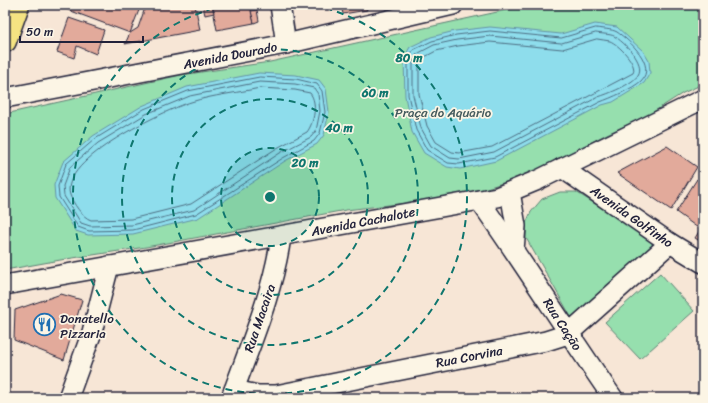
<svg xmlns="http://www.w3.org/2000/svg" width="708" height="403" viewBox="0 0 708 403" font-family="Sriracha,sans-serif">
  <rect width="100%" height="100%" fill="#f7e6d6"/>
  <filter id="ink" filterUnits="userSpaceOnUse"><feTurbulence type="fractalNoise" baseFrequency=".025" numOctaves="2"/><feDisplacementMap in="SourceGraphic" scale="8" xChannelSelector="R" yChannelSelector="G"/><feConvolveMatrix kernelMatrix="1 2 1 2 8 2 1 2 1" color-interpolation-filters="sRGB"/></filter>
  <g filter="url(#ink)">
    <g fill="#96dfae" stroke="#5c8074">
      <path d="M529 5H703V84L683 93 647 116 607 134 528 175 458 197 346 210 146 247 66 259 5 270V114L181 75 270 62Z"/>
      <path d="M560 192H576L648 237 652 242 653 250 575 320 570 315 526 238V223L531 212 542 199Z"/>
      <path d="M660 273 694 311 640 359 605 322Z"/>
    </g>
    <g fill="#8eddec" stroke="#6392a5">
      <path d="M595 24 617 27 643 51 649 61 650 73 644 83 613 102 602 105 496 161 460 169 447 167 424 153 412 132 405 96 404 58 410 47 431 37 455 31 490 27 561 34Z"/>
      <path d="M259 73 296 75 319 80 326 89 329 112 324 135 317 144 285 161 198 218 133 234 88 235 76 231 55 198 54 185 63 162 93 136 142 106 187 87Z"/>
    </g>
    <g fill="none" stroke-linecap="round" stroke-linejoin="round">
      <g stroke="#4d6d82" stroke-width="1">
        <path d="M596 28C602 29 612 29 617 32 629 40 657 65 641 81 632 89 611 98 600 102L495 157 459 164 448 163 427 150 416 130 408 95V59L413 50 432 41 456 35 490 31 561 38Z"/>
        <path d="M596 33C601 34 610 34 614 36 624 42 646 63 638 75 633 84 608 94 598 97L494 152 459 159 450 158 431 146 421 128 413 95V61L417 54 434 45 457 40 490 36 561 43Z"/>
        <path d="M597 39C601 40 606 40 610 41 618 44 638 64 633 73L492 147 459 153 452 152 436 142 427 126 419 94V63L421 59 436 51 458 46 490 42 562 49Z"/>
        <path d="M260 77 296 79 317 84 322 91 325 112 320 133 314 141 283 158 196 214 133 230 89 231 78 227 59 197 58 186 66 164 95 139 144 109 188 91Z"/>
        <path d="M260 82 295 84 314 88 318 94 320 111 316 131 311 137 280 153 194 210 132 225 90 226 81 223 64 196 63 186 70 167 98 143 146 114 190 96Z"/>
        <path d="M260 88 295 90 310 93C318 103 314 123 307 132L277 148 191 204 131 219 91 220C82 217 73 203 70 195 58 160 165 110 191 102 213 95 237 93 260 88Z"/>
      </g>
    </g>
    <g fill="#e2aa9b" stroke="#22223b">
      <path d="M55 5H141L130 33Z"/>
      <path d="M146 5H195L200 30 125 44 130 33 138 28Z"/>
      <path d="M212 5H250L254 23 217 30Z"/>
      <path d="M212 5 214 13 205 15 203 6Z"/>
      <path d="M318 5H333L318 7Z"/>
      <path d="M341 5H366L367 10 343 14Z"/>
      <path d="M257 10 259 21 254 23 251 11Z"/>
      <path d="M69 18 104 30 96 54 77 46 74 58 57 52Z"/>
      <path d="M667 146 697 167 671 210 617 173Z"/>
      <path d="M697 179 703 183V219L698 228 676 212Z"/>
      <path d="M703 225V243L695 238Z"/>
      <path d="M61 294 82 300 64 360 14 340 15 310Z"/>
    </g>
    <g fill="none" stroke-linecap="round" stroke-linejoin="round">
      <defs>
        <g id="minor">
          <path d="M280 5 286 44"/>
          <path d="M5 98 286 44 453 5"/>
          <path d="M562 168 670 243 703 263"/>
          <path d="M510 192 516 226 514 250"/>
          <path d="M479 200C525 265 567 332 613 398"/>
          <path d="M5 285 497 197 538 180 703 99"/>
          <path d="M234 390 258 395H276L546 341 568 334 670 243"/>
          <path d="M68 398 92 332 109 266"/>
          <path d="M231 398C250 345 273 293 281 237"/>
        </g>
        <path id="primary" d="M5 41 18 5"/>
      </defs>
      <use href="#minor" stroke="#22223b" stroke-width="22"/>
      <use href="#primary" stroke="#22223b" stroke-width="25"/>
      <use href="#minor" stroke="#fcf5e5" stroke-width="19"/>
      <use href="#primary" stroke="#f5e382" stroke-width="22"/>
    </g>
  </g>
  <circle cx="270" cy="197" r="49" fill="#0f766e" fill-opacity=".12"/>
  <g fill="none" stroke="#0f766e" stroke-width="2" stroke-dasharray="7 5">
    <circle cx="270" cy="197" r="49"/>
    <circle cx="270" cy="197" r="98"/>
    <circle cx="270" cy="197" r="148"/>
    <path d="M314 5A197 197 0 1 1 226 5"/>
  </g>
  <defs>
    <symbol id="restaurant-ring" viewBox="-11 -11 22 22"><circle r="9.5" fill="#fcf5e5" stroke="#1f6fb2" stroke-width="1.5"/><path d="M-5-6h1v4h1v-4h1v4h1v-4h1v5L-1.5 .5V6h-2V.5L-5-1ZM5-6V6H3V1.5H1.5Q1.5-4 5-6Z" fill="#1f6fb2"/></symbol>
  </defs>
  <g fill-rule="evenodd">
    <use href="#restaurant-ring" x="32" y="312" width="25" height="25"/>
  </g>
  <g text-anchor="middle" stroke-width="3.5" stroke-linejoin="round" paint-order="stroke">
    <g font-size="13" fill="#22223b" stroke="#fcf5e5">
      <text transform="translate(230 55) rotate(-11)" y="5">Avenida Dourado</text>
      <text transform="translate(632 216) rotate(35)" y="5">Avenida Golfinho</text>
      <text transform="translate(363 221) rotate(-11)" y="5">Avenida Cachalote</text>
      <text transform="translate(259 318) rotate(-71)" y="5">Rua Macaira</text>
      <text transform="translate(563 324) rotate(57)" y="5">Rua Cação</text>
      <text transform="translate(469 356) rotate(-11)" y="5">Rua Corvina</text>
    </g>
    <g font-size="13" fill="#455b5e" stroke="#fcf5e5">
      <text x="443" y="117">Praça do Aquário</text>
    </g>
    <g font-size="13" fill="#22223b" stroke="#fcf5e5" text-anchor="start">
      <text x="60" y="323">Donatello<tspan x="60" dy="15">Pizzaria</tspan></text>
    </g>
  </g>
  <circle cx="270" cy="197" r="6" fill="#0f766e" stroke="#fcf5e5" stroke-width="2"/>
  <g font-size="12" text-anchor="middle" font-weight="bold" fill="#0f766e" stroke="#fcf5e5" stroke-width="3.5" stroke-linejoin="round" paint-order="stroke">
    <text x="409" y="62">80 m</text>
    <text x="375" y="97">60 m</text>
    <text x="339" y="132">40 m</text>
    <text x="305" y="167">20 m</text>
  </g>
  <rect width="708" height="403" fill="none" stroke="#fcf5e5" stroke-width="20"/>
  <rect x="10" y="10" width="688" height="383" fill="none" stroke="#22223b" stroke-width="1.5" filter="url(#ink)"/>
  <path d="M20 36v6h123v-6" fill="none" stroke="#22223b" stroke-width="2"/>
  <text x="26" y="36" font-size="12" fill="#22223b" stroke="#fcf5e5" stroke-width="3" paint-order="stroke">50 m</text>
</svg>
